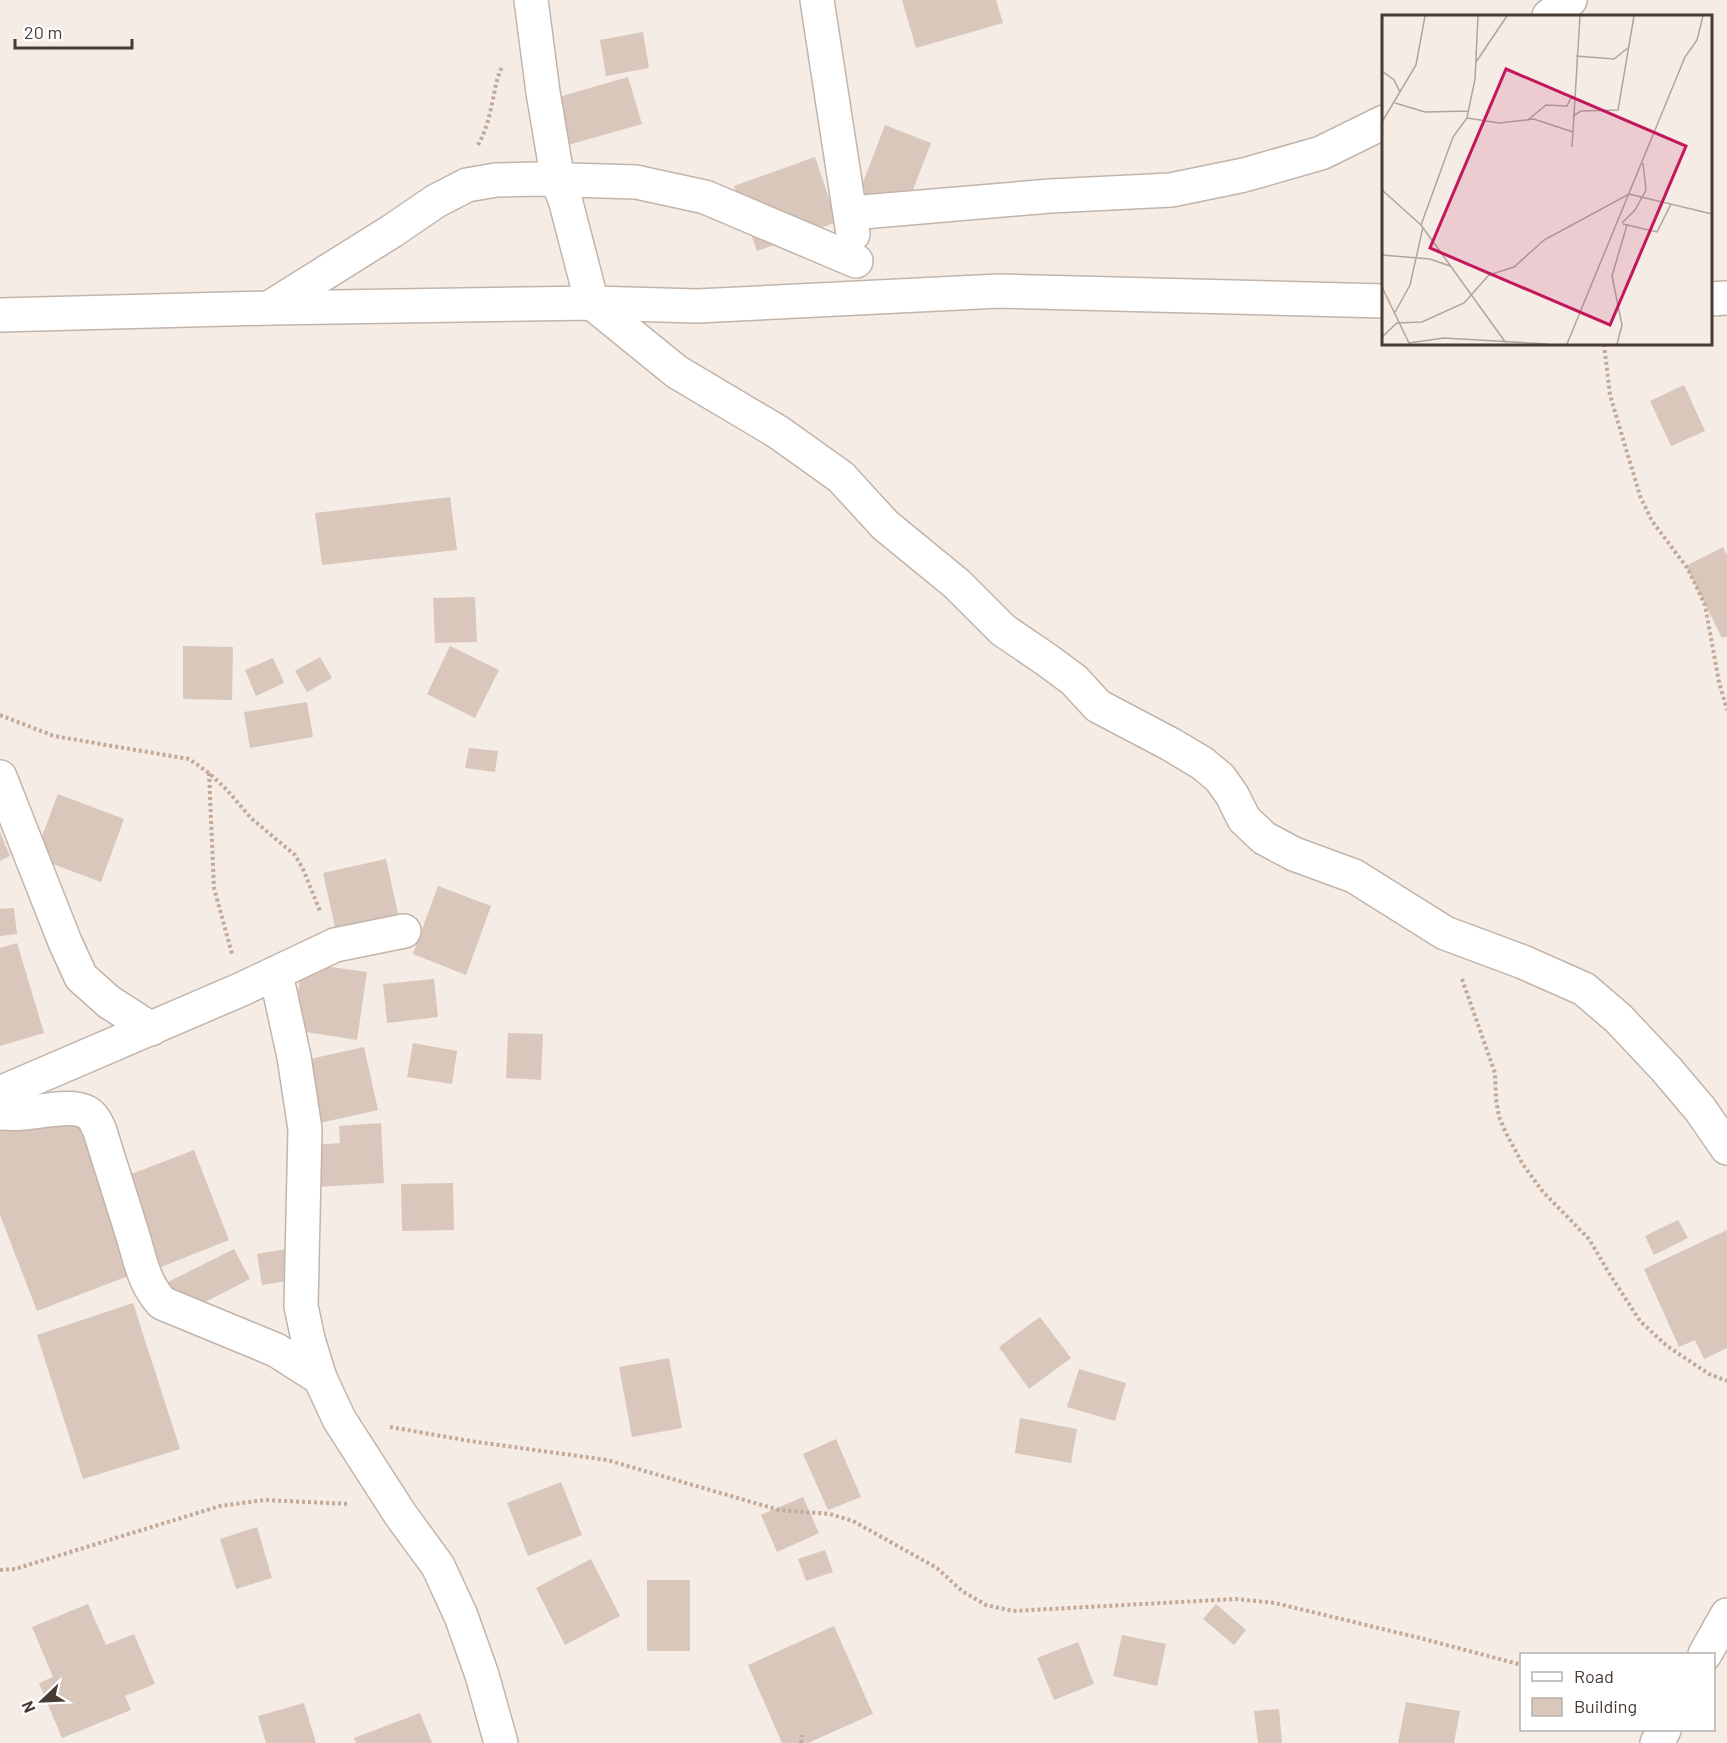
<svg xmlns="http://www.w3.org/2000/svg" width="1727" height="1743" viewBox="0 0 1727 1743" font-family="Barlow,sans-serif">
  <rect width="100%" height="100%" fill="#f4ece5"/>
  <g fill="#d9c7bc">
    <path d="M902 0H996L1003 23 916 48Z"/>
    <path d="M643 32 649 68 606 76 600 40Z"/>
    <path d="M628 77 642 124 561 147 548 100Z"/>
    <path d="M885 125 931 143 900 224 854 206Z"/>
    <path d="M815 157 837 222 757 251 734 186Z"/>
    <path d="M1684 385 1705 431 1671 446 1650 401Z"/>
    <path d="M450 497 457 550 322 565 315 513Z"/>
    <path d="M1723 547 1727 555V636L1722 638 1686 566Z"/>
    <path d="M475 597 477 642 435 643 433 598Z"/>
    <path d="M183 646 233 647 232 700 183 699Z"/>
    <path d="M450 646 499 670 475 718 427 694Z"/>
    <path d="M320 657 332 678 307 692 295 671Z"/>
    <path d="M273 658 284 683 256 696 245 670Z"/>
    <path d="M307 702 313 737 250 748 244 712Z"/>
    <path d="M469 748 498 751 495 772 465 768Z"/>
    <path d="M58 794 124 819 101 882 34 857Z"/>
    <path d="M0 832 10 856 0 861Z"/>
    <path d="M386 859 400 923 337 936 323 873Z"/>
    <path d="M438 886 491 906 466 975 413 954Z"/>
    <path d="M14 908 17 934 0 936V909Z"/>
    <path d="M17 943 44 1033 0 1046V948Z"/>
    <path d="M302 963 367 972 357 1040 293 1030Z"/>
    <path d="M434 979 438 1017 387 1023 383 984Z"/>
    <path d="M508 1033 543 1034 541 1080 506 1078Z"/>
    <path d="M413 1043 457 1051 452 1084 407 1077Z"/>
    <path d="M364 1047 378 1110 315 1124 301 1061Z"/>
    <path d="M68 1095 136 1273 37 1311 0 1215V1121Z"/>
    <path d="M381 1123 384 1183 317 1187 314 1145 340 1143 339 1126Z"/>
    <path d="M194 1150 229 1240 156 1269 121 1178Z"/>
    <path d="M453 1183 454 1230 402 1231 401 1184Z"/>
    <path d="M1678 1220 1688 1238 1654 1255 1645 1236Z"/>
    <path d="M1727 1230V1348L1704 1359 1695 1340 1679 1347 1644 1269Z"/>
    <path d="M234 1249 250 1279 182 1314 166 1283Z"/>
    <path d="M287 1249 292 1280 262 1285 257 1254Z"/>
    <path d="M133 1303 180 1449 83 1479 37 1335Z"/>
    <path d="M1040 1317 1071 1358 1029 1389 999 1347Z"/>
    <path d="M669 1358 682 1428 632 1437 619 1367Z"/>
    <path d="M1079 1369 1126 1383 1115 1421 1067 1407Z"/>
    <path d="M1020 1418 1077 1429 1071 1463 1015 1453Z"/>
    <path d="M836 1439 861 1497 828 1510 803 1454Z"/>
    <path d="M561 1482 582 1535 528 1556 507 1503Z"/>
    <path d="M803 1497 819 1533 777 1552 761 1515Z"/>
    <path d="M257 1527 272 1578 236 1589 220 1539Z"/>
    <path d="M825 1550 833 1572 806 1581 798 1559Z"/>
    <path d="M591 1559 620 1616 565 1645 536 1588Z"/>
    <rect x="647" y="1580" width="43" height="71"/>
    <path d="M88 1604 106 1645 134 1634 155 1684 125 1696 131 1710 62 1738 39 1683 53 1677 32 1627Z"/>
    <path d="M1216 1604 1246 1630 1234 1645 1203 1619Z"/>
    <path d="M834 1626 873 1714 808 1743H782L748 1665Z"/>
    <path d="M1122 1635 1166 1644 1157 1686 1113 1676Z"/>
    <path d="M1078 1642 1094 1684 1054 1700 1037 1658Z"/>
    <path d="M1406 1702 1460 1711 1454 1743H1398Z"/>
    <path d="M304 1703 316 1743H266L258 1716Z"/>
    <path d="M1279 1709 1282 1743H1258L1254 1711Z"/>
    <path d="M420 1713 432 1743H356L354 1738Z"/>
  </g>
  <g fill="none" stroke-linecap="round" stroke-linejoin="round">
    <defs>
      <g id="minor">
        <path d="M531 0 543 92 558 181 566 203 592 303 677 372 778 432 841 477 885 525 957 584 1003 630 1047 660 1074 680 1098 706 1170 744 1202 763 1220 778 1232 795 1244 819 1264 838 1294 854 1354 876 1445 933 1523 962 1584 989 1618 1018 1666 1069 1700 1109 1727 1148"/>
        <path d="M817 0 853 234"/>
        <path d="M1549 16 1570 0"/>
        <path d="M851 213 1050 196 1171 190 1244 175 1321 153 1384 122"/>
        <path d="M1710 299 1727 298"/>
        <path d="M269 308 392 231 436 201 467 185 496 180 536 179 636 182 705 197 856 261"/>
        <path d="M0 315 269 308 592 303 697 306 999 291 1384 301"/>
        <path d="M0 777 65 942 81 977 109 1002 151 1029"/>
        <path d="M276 974 294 1057 305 1129 301 1306 308 1339 320 1378 339 1419 400 1514 438 1566 461 1616 482 1675 501 1743"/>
        <path d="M0 1093 242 989 335 945 404 931"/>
        <path d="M0 1113C8 1113 16 1114 24 1113 40 1112 72 1104 86 1112 93 1115 97 1124 100 1131 110 1164 121 1197 131 1230 140 1257 142 1281 162 1303L276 1350 320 1378"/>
        <path d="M1705 1654 1727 1615"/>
        <path d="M1657 1743 1664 1730"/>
      </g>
    </defs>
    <use href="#minor" stroke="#c3b4aa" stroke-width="36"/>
    <g stroke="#c3a997" stroke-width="4" stroke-dasharray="3 3" stroke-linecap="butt">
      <path d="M478 145C485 133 489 118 492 104 495 91 496 79 502 67"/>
      <path d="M1604 344 1610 395 1640 496 1652 521 1688 569 1705 605 1719 682 1727 710"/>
      <path d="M0 715 54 736 189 759 209 773 227 790 251 818 295 855 303 869 320 911"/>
      <path d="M209 773 214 888 232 954"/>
      <path d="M1462 979 1495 1073 1496 1099 1499 1117 1506 1133 1522 1163 1543 1192 1589 1239 1609 1273 1640 1321 1667 1346 1709 1374 1727 1381"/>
      <path d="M390 1427 470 1441 607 1460 779 1510 830 1514 853 1521 937 1568 962 1591 986 1605 1013 1611 1236 1599 1275 1603 1420 1638 1522 1665"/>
      <path d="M0 1570 15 1569 220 1506 264 1500 350 1504"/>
      <path d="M801 1743 802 1735"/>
    </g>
    <use href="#minor" stroke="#fff" stroke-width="33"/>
  </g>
  <g transform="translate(1382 15)">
    <rect width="330" height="330" fill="#f4ece5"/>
    <path fill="none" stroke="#afa59e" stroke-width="1.5" d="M194 41 232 44 247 32M94 47 125 1M0 56 12 65 18 77M13 88 43 97 87 96M191 101 199 96 236 95 252 1M85 103 117 108 152 104 191 117M147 104 164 90 185 91 190 81M0 107 34 50 43 1M190 132 198 1M0 175 39 210 124 328M240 208 253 195 264 175 261 148M241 209 275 217 289 189M39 210 71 122 85 103 93 64 96 1M0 240 48 244 68 251M0 272 27 328 62 323 165 329M12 299 28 270 41 212M0 322 15 308 40 307 82 288 107 260 132 252 162 225 247 179 330 199M185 329 303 42 315 25 321 1M235 329 240 310 230 261 245 210"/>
    <path fill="#c2185b" fill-opacity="0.15" stroke="#c2185b" stroke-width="3" d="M124 54 304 131 228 310 48 233Z"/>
    <rect width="330" height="330" fill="none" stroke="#473b34" stroke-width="3"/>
  </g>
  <rect x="1520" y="1653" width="195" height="78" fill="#ffffff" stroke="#b5b1ae" stroke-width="1.5"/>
  <rect x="1532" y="1672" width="30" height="9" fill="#ffffff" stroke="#b5b1ae" stroke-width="1.5"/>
  <text x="1574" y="1683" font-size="18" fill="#473b34">Road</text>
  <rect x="1532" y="1698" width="30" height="18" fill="#d9c7bc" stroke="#b5b1ae" stroke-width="1.5"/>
  <text x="1574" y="1713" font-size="18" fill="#473b34">Building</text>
  <g transform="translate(42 1701) rotate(247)" stroke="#ffffff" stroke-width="4.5" paint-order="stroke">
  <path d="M0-4.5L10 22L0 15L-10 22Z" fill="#473b34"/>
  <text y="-9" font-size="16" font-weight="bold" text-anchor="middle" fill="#473b34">N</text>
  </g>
  <path d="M15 39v9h117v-9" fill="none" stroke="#473b34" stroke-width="3"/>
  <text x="24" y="39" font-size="18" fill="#473b34" stroke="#ffffff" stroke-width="4.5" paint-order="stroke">20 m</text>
</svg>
